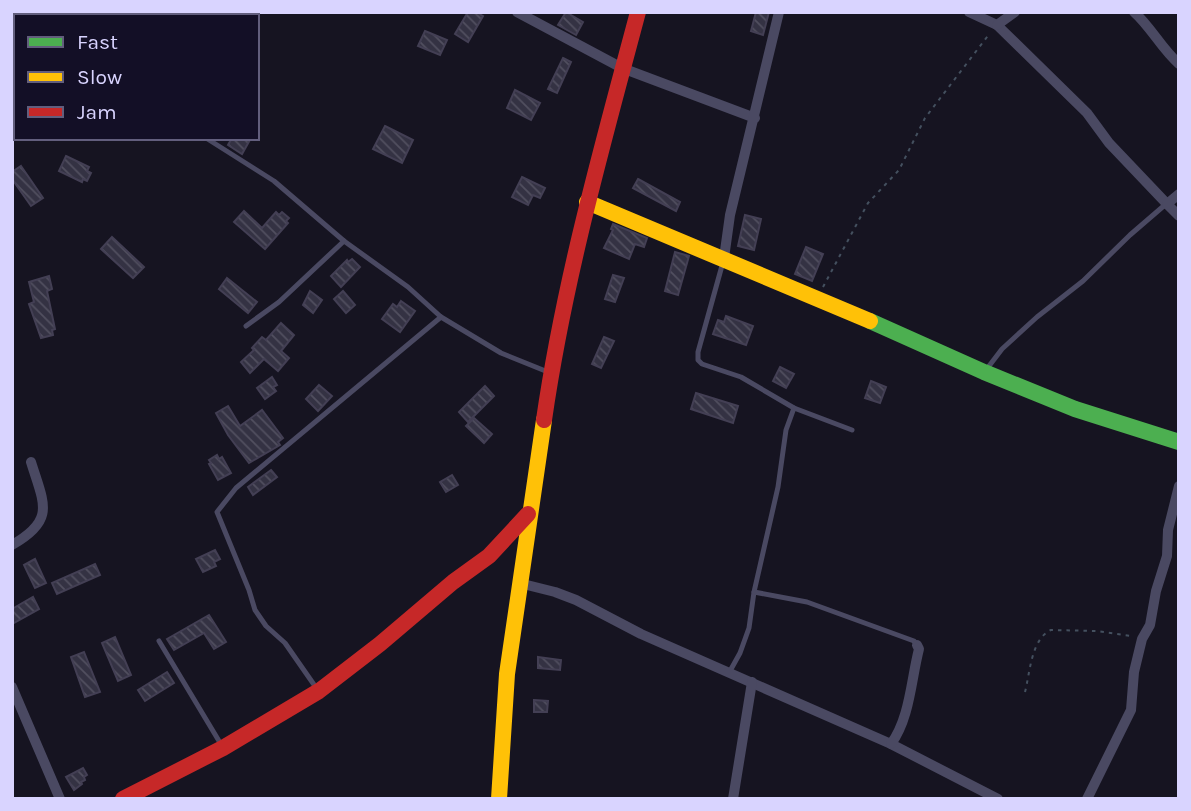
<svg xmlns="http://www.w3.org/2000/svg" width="1191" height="811" viewBox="0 0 1191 811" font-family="Karla,sans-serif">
  <defs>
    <pattern id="building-back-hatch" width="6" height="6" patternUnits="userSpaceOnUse" patternTransform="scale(1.75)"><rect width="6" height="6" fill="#343243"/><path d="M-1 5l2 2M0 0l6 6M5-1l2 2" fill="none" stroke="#514f5f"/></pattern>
  </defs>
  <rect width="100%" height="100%" fill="#161421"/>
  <g fill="url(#building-back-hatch)" stroke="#433f54" stroke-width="2">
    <path d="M468 12H476L483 16 468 42 455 34Z"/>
    <path d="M566 12 583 22 576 35 558 25Z"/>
    <path d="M756 12H769L763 35 751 31Z"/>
    <path d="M425 31 447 40 440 55 418 46Z"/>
    <path d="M563 58 571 62 557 93 548 89Z"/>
    <path d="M515 90 540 103 531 120 507 108Z"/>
    <path d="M385 126 413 140 402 163 373 149Z"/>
    <path d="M232 138H251L242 154 228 145Z"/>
    <path d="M66 156 89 167 87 171 91 173 87 181 83 179 82 182 59 171Z"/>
    <path d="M21 166 43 198 31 206 12 179V172Z"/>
    <path d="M522 177 545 188 540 198 533 195 528 205 512 197Z"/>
    <path d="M638 179 680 202 676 211 633 188Z"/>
    <path d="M244 211 262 228 276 212 279 215 282 212 289 218 286 221 288 223 265 249 234 222Z"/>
    <path d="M745 215 761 219 754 250 738 246Z"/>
    <path d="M613 224 647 238 644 247 635 244 629 259 604 248 613 230 611 229Z"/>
    <path d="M112 237 144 267 133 278 101 249Z"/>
    <path d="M806 247 823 254 812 281 795 274Z"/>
    <path d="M675 252 689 256 678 295 665 291Z"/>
    <path d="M352 259 360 267 341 287 331 276 347 260 348 262Z"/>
    <path d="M613 275 624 278 615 302 605 299Z"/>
    <path d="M49 276 52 289 47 291 55 329 52 330 53 335 41 338 29 304 34 302 29 282Z"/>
    <path d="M227 278 257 302 248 313 219 289Z"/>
    <path d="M310 291 322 300 313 313 303 305Z"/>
    <path d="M343 291 355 305 346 313 334 299Z"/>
    <path d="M401 301 415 311 400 332 382 319 393 304 397 307Z"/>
    <path d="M726 316 753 326 746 345 713 334 718 320 724 322Z"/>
    <path d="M281 323 294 335 281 351 289 358 278 371 264 359 250 373 241 362 254 350 252 348 262 337 266 340Z"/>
    <path d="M604 337 614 341 601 368 592 364Z"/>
    <path d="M780 367 794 374 786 388 773 381Z"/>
    <path d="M272 377 277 385 273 387 276 391 265 399 257 388Z"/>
    <path d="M871 381 886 387 880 403 865 398Z"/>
    <path d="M319 385 332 396 318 411 306 399Z"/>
    <path d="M485 386 494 396 468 422 459 412Z"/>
    <path d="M696 393 738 406 733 423 691 409Z"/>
    <path d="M228 406 240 426 262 410 283 438 278 442 280 445 249 463 228 435 216 413Z"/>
    <path d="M474 418 492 434 484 443 466 426Z"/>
    <path d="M217 455 219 459 222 457 231 473 218 480 209 464 211 463 209 460Z"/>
    <path d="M271 470 277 477 253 495 248 487Z"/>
    <path d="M452 475 458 485 446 492 440 482Z"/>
    <path d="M215 550 220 559 214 562 216 566 203 572 196 559Z"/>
    <path d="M35 559 46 583 35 588 24 565Z"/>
    <path d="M95 564 100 575 57 594 52 583Z"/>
    <path d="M33 597 39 609 12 624V609Z"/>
    <path d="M209 615 226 642 214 649 204 633 174 650 167 639Z"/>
    <path d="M115 637 131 675 118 681 102 643Z"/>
    <path d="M84 652 100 692 85 697 71 657Z"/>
    <path d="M538 657 561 660 560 670 538 668Z"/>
    <path d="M167 672 174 683 145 701 138 690Z"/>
    <path d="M534 700 548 701 547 712H534Z"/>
    <path d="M83 768 87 775 84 777 85 780 81 782 82 784 74 790 66 777Z"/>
  </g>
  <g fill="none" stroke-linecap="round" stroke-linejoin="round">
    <g stroke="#44505f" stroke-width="2" stroke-dasharray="3.5 5" stroke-linecap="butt">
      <path d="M823 287 868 203 899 170 925 118 990 33"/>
      <path d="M1025 692C1030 673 1031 639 1051 630L1097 631 1131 636"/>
    </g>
    <g stroke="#4a4962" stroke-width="5">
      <path d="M206 138 274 181 344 241 408 287 441 317 501 353 548 372"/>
      <path d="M723 262 698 352V360L702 364 741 377 794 408 786 430 778 487 754 592 749 628 740 653 730 671"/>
      <path d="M246 326 279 302 344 241"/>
      <path d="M986 370 1002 349 1037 317 1083 281 1130 235 1166 204"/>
      <path d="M794 408 852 430"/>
      <path d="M754 592 807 602 914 641 917 645"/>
      <path d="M159 641 222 746"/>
      <path d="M317 689 285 643 266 626 255 610 249 590 217 512 236 488 441 317"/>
    </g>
    <g stroke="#4a4962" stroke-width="10">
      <path d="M76 12 83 16"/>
      <path d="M517 12 622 68 755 118"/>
      <path d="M969 12 997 25 1087 113 1109 143 1167 204"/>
      <path d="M1134 12C1151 27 1161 48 1179 64"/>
      <path d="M190 16 191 12"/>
      <path d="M997 25 1015 12"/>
      <path d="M1179 194 1167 204 1179 216"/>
      <path d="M724 258 730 215 779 12"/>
      <path d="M12 545C56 520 44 504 31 462"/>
      <path d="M519 583 555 592 576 600 641 634 891 744 998 799"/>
      <path d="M12 687 60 799"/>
      <path d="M891 744C910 718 911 680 919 649L917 645"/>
      <path d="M733 799 752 682"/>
      <path d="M1087 799 1131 710 1134 672 1142 639 1150 625 1156 591 1167 556 1168 530 1179 486"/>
    </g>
    <path stroke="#4caf50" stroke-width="16" d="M870 321 984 372 1075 409 1179 442"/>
    <g stroke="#ffc107" stroke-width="16">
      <path d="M587 202 870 321"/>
      <path d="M499 799 507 674 544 420"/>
    </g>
    <g stroke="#c62828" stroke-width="16">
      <path d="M544 420C564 281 602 147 638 12"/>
      <path d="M123 799 223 748 319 691 380 644 453 582 489 556 528 514"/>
    </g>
  </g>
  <rect width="1191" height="811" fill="none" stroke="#d9d4ff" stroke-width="28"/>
  <rect x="14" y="14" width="245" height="126" fill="#130f26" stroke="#625e7d" stroke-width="2"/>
  <rect x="28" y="37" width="35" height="10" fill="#4caf50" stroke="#625e7d" stroke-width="2"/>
  <text x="77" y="49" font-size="21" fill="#d9d4ff">Fast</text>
  <rect x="28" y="72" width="35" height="10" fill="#ffc107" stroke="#625e7d" stroke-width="2"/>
  <text x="77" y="84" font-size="21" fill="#d9d4ff">Slow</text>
  <rect x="28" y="107" width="35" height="10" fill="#c62828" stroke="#625e7d" stroke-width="2"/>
  <text x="77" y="119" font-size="21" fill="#d9d4ff">Jam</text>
</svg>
